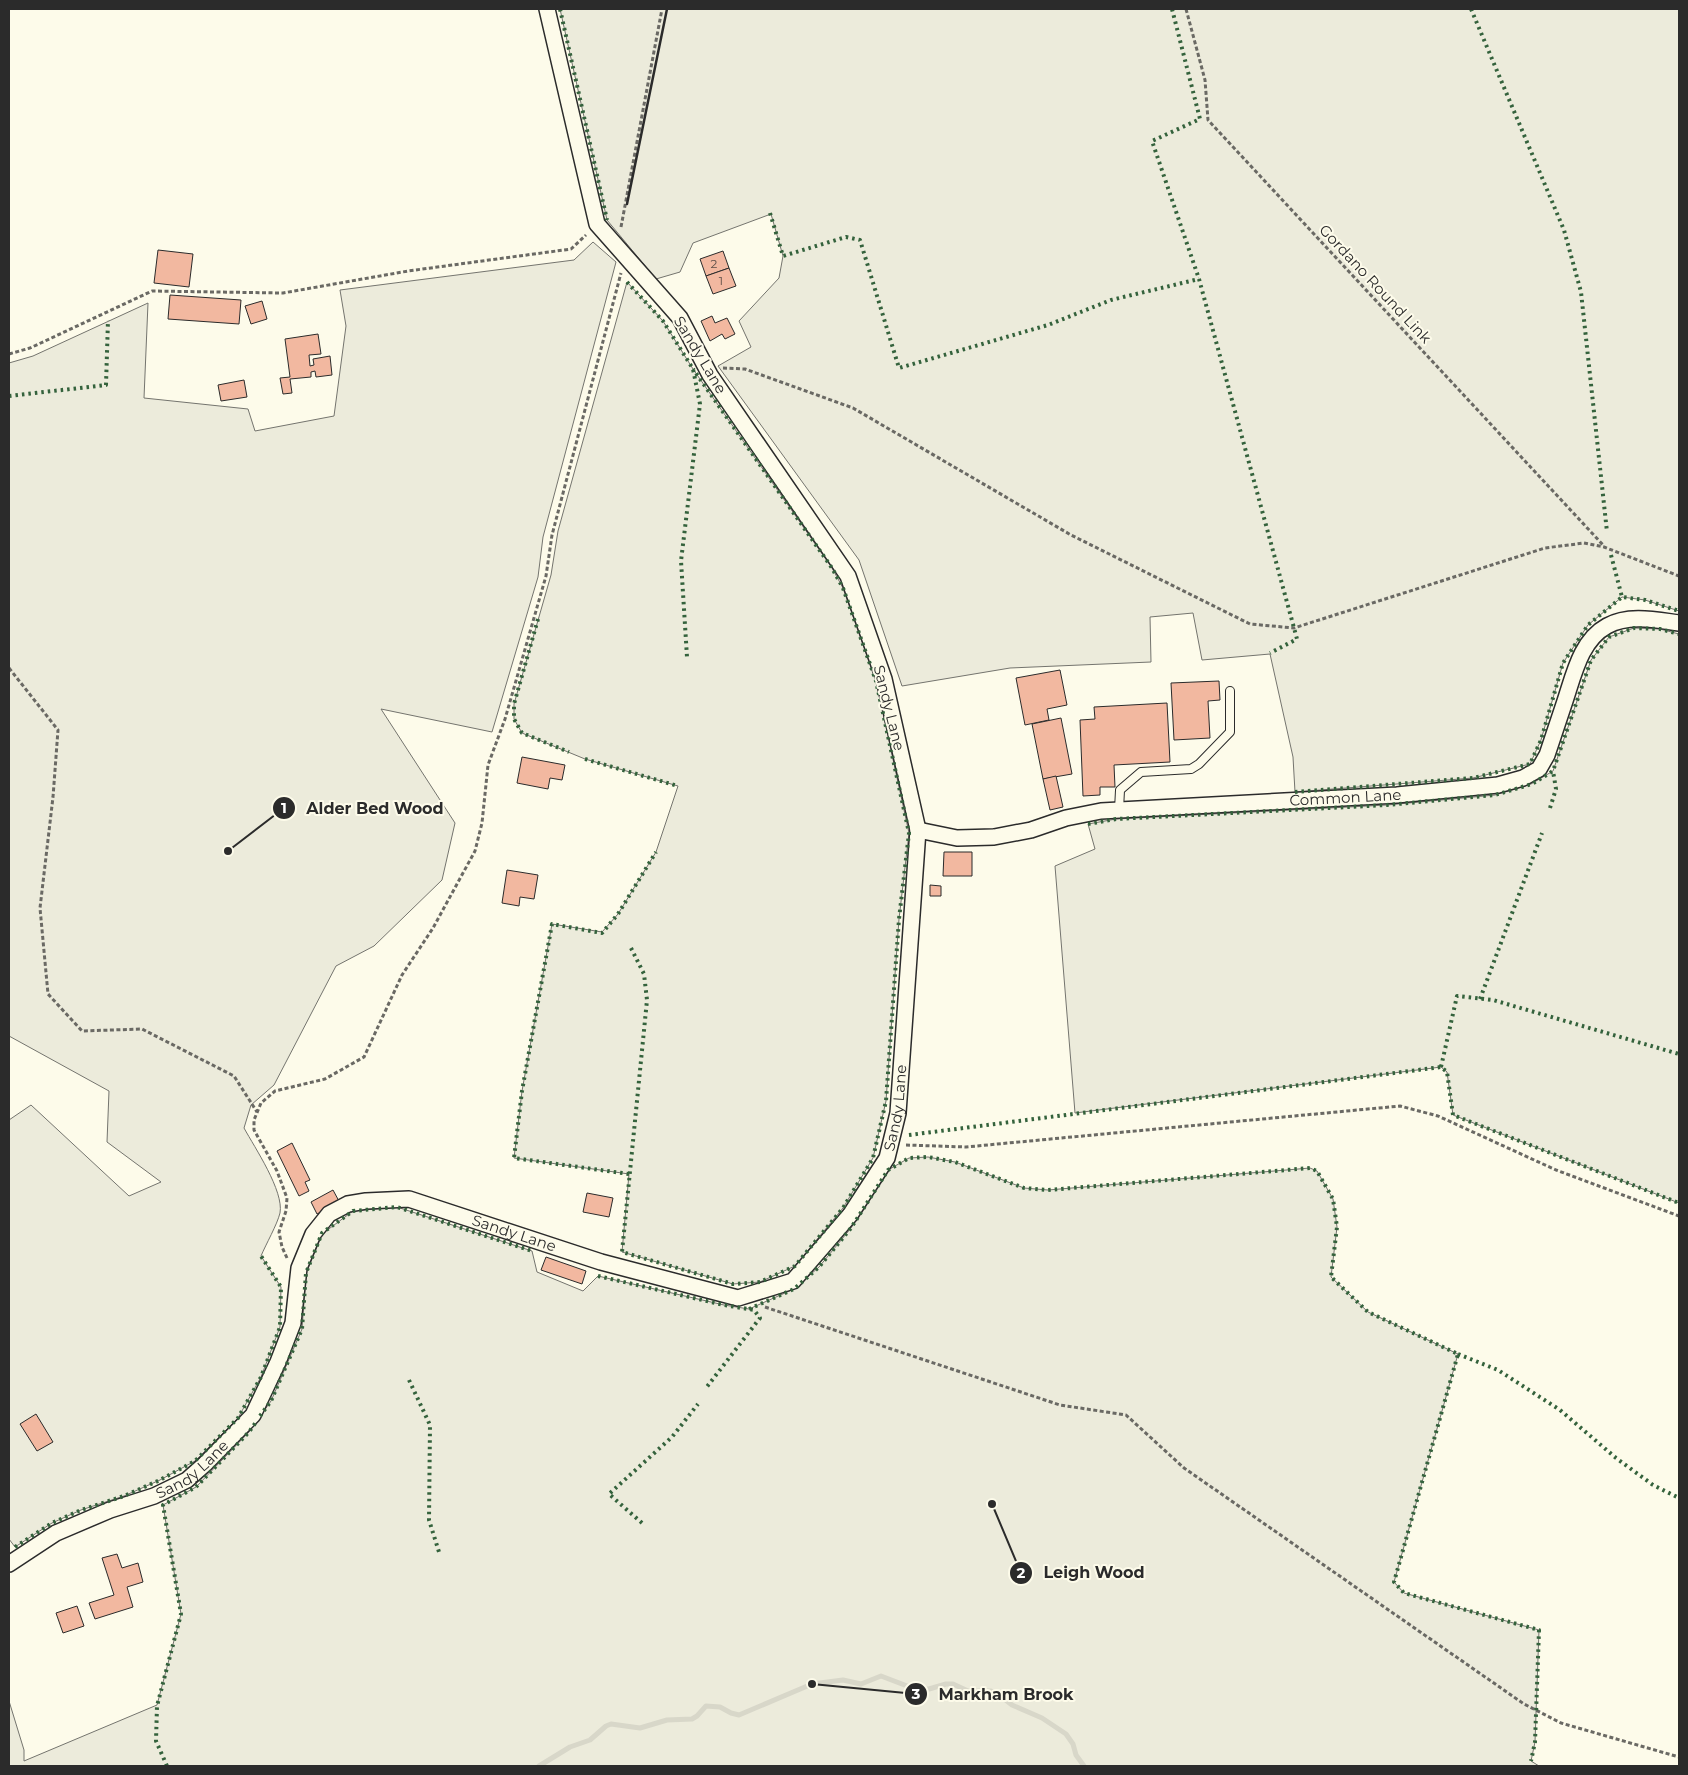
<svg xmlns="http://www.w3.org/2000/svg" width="1688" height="1775" viewBox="0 0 1688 1775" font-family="Montserrat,sans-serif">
  <rect width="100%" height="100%" fill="#fdfbea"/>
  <g fill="#ecebdb" stroke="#74746e">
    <path d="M560 9H1679V611L1645 600 1622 597 1588 625 1563 663 1541 740 1530 764 1473 778 1295 792 1293 757 1270 654 1202 660 1193 613 1150 617 1151 662 1010 668 902 686 859 560 718 366 751 347 739 321 779 278 783 256 771 214 693 243 680 272 656 279 607 220Z"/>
    <path d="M593 242 616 262 543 537 538 577 492 732 381 709 455 823 442 880 374 946 336 966 274 1085 251 1105 244 1128C255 1148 284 1191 280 1213 277 1225 266 1244 261 1256L281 1287 280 1327 261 1377 238 1418 195 1461 160 1480 124 1496 81 1510 52 1523 15 1547 9 1539V1120L31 1105 129 1196 161 1182 107 1142 109 1091 9 1036V363L33 356 148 303 144 398 248 409 255 431 334 416 346 326 340 290 574 260Z"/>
    <path d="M627 282 663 321 693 369 832 568 843 588 876 681 909 833 899 919 886 1101 873 1158 843 1208 795 1266 760 1282 733 1284 622 1252 629 1174 514 1158 522 1091 552 924 602 932 618 914 656 852 678 786 585 759 522 733 514 719V704L551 575 558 531Z"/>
    <path d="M1634 628 1660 629 1679 634V1203L1453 1115 1447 1072 1441 1067 1075 1113 1055 866 1095 849 1088 824 1116 819 1387 805 1495 795 1531 784 1553 771 1591 660 1609 637Z"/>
    <path d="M928 1157 955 1162 1024 1188 1048 1190 1310 1168 1317 1171 1333 1199 1337 1227 1331 1277 1368 1312 1458 1354 1394 1582 1404 1593 1539 1630 1535 1742 1531 1761 1539 1766H9V1701L24 1750V1761L157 1705 181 1614 163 1505 196 1487 249 1432 271 1401 302 1329 306 1273 322 1234 353 1211 397 1207 532 1251 537 1272 583 1291 598 1276 724 1305 749 1309 794 1289 819 1267 851 1228 888 1170 909 1158Z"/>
  </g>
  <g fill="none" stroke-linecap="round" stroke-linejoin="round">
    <path stroke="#d8d7c9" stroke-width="5" d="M539 1766 570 1747 590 1740 606 1726 611 1724 640 1728 667 1720 692 1719 697 1716 706 1706 720 1707 731 1713 739 1715 812 1684 843 1680 861 1684 881 1676 915 1689H929L946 1684H953L968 1691H991L998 1694 1012 1705 1042 1718 1066 1734 1073 1744 1076 1755 1084 1766"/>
  </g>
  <g fill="#f2b8a0" stroke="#2b2b2b">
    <path d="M158 250 193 254 189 287 154 283Z"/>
    <path d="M723 251 729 268 706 276 700 259Z"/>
    <path d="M729 268 736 286 713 294 706 276Z"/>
    <path d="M170 295 241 300 239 324 168 319Z"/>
    <path d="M262 301 267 319 251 324 245 306Z"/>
    <path d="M712 316 715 323 727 318 735 334 725 339 722 334 710 341 701 321Z"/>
    <path d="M318 334 321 354 309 355 310 366 314 365 313 359 330 356 332 375 316 377 315 371 311 372V377L290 379 292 393 283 394 280 378 290 377 285 339Z"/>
    <path d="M244 380 247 397 221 401 218 385Z"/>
    <path d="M1060 670 1067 705 1047 709 1049 720 1025 725 1016 678Z"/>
    <path d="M1219 681 1220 700 1208 701 1210 738 1174 740 1171 683Z"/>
    <path d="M1167 703 1170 762 1114 765 1115 787H1100V795L1083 796 1080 720 1095 719 1094 707Z"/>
    <path d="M1061 718 1072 774 1043 779 1032 724Z"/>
    <path d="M522 757 565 765 562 780 550 778 548 789 517 783Z"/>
    <path d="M1056 776 1063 807 1050 810 1043 779Z"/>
    <path d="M944 852H972V876H943Z"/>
    <path d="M507 870 538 875 534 899 520 897 519 906 502 903Z"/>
    <path d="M930 885 941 886V896H930Z"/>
    <path d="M292 1143 310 1180 305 1182 309 1191 299 1196 277 1151Z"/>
    <path d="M333 1190 340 1203 317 1214 311 1202Z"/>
    <path d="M587 1193 613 1198 609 1217 583 1212Z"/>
    <path d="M546 1257 586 1271 582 1284 541 1270Z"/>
    <path d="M36 1414 53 1442 37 1451 20 1424Z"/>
    <path d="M117 1554 122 1568 138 1563 143 1582 127 1587 133 1607 95 1619 89 1603 114 1595 102 1558Z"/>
    <path d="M77 1606 84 1626 63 1633 56 1613Z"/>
  </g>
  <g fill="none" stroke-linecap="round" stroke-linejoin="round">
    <defs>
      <path id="service" d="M1119 810 1120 790 1141 772 1191 769 1199 764 1230 732V691"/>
      <g id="minor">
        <path id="s1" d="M918 830 957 838 994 837 1031 830 1066 818 1101 811 1397 795 1498 785 1523 778 1539 769 1547 755C1553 737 1559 719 1565 701 1574 674 1581 640 1607 626 1629 614 1656 620 1679 623"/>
        <path id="s2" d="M9 1564 56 1533 110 1510 154 1496 187 1480 205 1464 253 1415 278 1362 293 1323 299 1268 313 1234 329 1214 348 1204 366 1201 409 1199 601 1262 738 1298 793 1281 850 1215 887 1158 898 1113 918 830 884 679 848 576 710 375 680 318 597 224 547 9"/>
      </g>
    </defs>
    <use href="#service" stroke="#2b2b2b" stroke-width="10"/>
    <use href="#minor" stroke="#2b2b2b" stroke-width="18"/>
    <g stroke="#6a6964" stroke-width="3" stroke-dasharray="4 2.5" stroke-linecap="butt">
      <path d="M1186 9 1205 80 1208 120 1604 546"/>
      <path d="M621 227 662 9"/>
      <path d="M9 354 30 348 152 291 283 293 408 271 571 249 586 235"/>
      <path d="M723 368 745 369 853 408 1071 535 1250 624 1294 628 1545 548 1584 543 1604 547 1679 576"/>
      <path d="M9 668 58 730 53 797 40 908 48 994 82 1031 142 1029 234 1076 257 1112"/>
      <path d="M906 1145 966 1147 1400 1106 1438 1116 1556 1170 1679 1216"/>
      <path d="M287 1258 282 1247 279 1232 286 1211 287 1198 277 1171 254 1130V1120L261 1103 275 1091 325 1079 364 1057 402 975 433 928 475 851 482 823 488 765 505 719 546 576 552 535 621 273"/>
      <path d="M765 1307 1060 1405 1126 1415 1184 1468 1524 1704 1561 1723 1679 1757"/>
    </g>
    <use href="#service" stroke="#fdfbea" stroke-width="8"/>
    <use href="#minor" stroke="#fdfbea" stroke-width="15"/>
    <g stroke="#34623c" stroke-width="4" stroke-dasharray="2.5 4" stroke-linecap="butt">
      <path d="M560 9 607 220"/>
      <path d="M1172 9 1200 119 1152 141 1199 279 1297 639 1270 653"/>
      <path d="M1471 9 1564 230 1581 292 1607 532"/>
      <path d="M770 213 783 256 846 237 860 240 899 368 1048 325 1111 300 1199 279"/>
      <path d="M627 282 663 321 693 369 700 404 681 561 687 657"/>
      <path d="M9 396 106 385 108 320"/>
      <path d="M1611 555 1622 597 1645 600 1679 611"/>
      <path d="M538 619 514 704V719L522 733 569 752"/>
      <path d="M585 759 678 786"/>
      <path d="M1295 792 1473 778 1530 764 1541 740 1563 663 1588 625 1622 597"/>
      <path d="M1550 808 1556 789 1553 771"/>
      <path d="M1088 824 1116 819 1387 805 1495 795 1532 784 1553 771 1591 660 1609 637 1634 628 1660 629 1679 634"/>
      <path d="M631 948 644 974 647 1000 622 1252 733 1284 760 1282 795 1266 843 1208 873 1158 886 1101 899 919 909 833 876 681 843 588 832 568 693 369"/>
      <path d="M1480 999 1542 833"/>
      <path d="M1441 1067 1457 996 1493 1000 1679 1054"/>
      <path d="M909 1135 1441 1067 1447 1072 1453 1115 1679 1203"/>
      <path d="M629 1174 514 1158 522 1091 552 924 602 933 618 914 656 852"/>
      <path d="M598 1276 724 1305 754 1310 760 1318 706 1388"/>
      <path d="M749 1309 794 1289 819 1267 851 1228 888 1170 909 1158 928 1157 955 1162 1024 1188 1048 1190 1310 1168 1317 1171 1333 1199 1337 1227 1331 1277 1368 1312 1458 1354 1394 1582 1404 1593 1539 1630 1535 1742 1531 1761"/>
      <path d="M1458 1354 1498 1370 1560 1410 1616 1458 1653 1485 1679 1498"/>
      <path d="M409 1380 430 1425 429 1520 439 1552"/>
      <path d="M260 1416 271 1401 302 1329 306 1273 322 1233 353 1211 397 1207 532 1251"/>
      <path d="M642 1523 609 1494 672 1437 698 1404"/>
      <path d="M15 1547 52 1523 81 1510 124 1496 160 1480 195 1461 238 1418 261 1377 280 1327 281 1287 261 1256"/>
      <path d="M167 1766 156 1741 157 1706 181 1614 163 1505 196 1487 249 1432 256 1422"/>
    </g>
    <path stroke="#2b2b2b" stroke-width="2.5" d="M627 204 667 9"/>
  </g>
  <g text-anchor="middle" stroke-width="4" stroke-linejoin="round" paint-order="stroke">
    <g font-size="12" fill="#5d4e48">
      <text x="714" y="268">2</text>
      <text x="721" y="285">1</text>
    </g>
    <g font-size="15" fill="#2b2b2b" stroke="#fdfbea">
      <text transform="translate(1375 284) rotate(47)" y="5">Gordano Round Link</text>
      <text transform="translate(700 355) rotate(59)" y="5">Sandy Lane</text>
      <text transform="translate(889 708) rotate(76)" y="5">Sandy Lane</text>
      <text dy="5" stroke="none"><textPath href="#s1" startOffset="432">Common Lane</textPath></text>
      <text dy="5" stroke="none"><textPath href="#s2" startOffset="1199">Sandy Lane</textPath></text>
      <text dy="5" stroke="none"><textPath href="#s2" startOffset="702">Sandy Lane</textPath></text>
      <text dy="5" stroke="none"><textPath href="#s2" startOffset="208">Sandy Lane</textPath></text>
    </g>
  </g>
  <path fill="none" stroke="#2b2b2b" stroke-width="2" d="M228 851L284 808M992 1504L1021 1573M812 1684L916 1694"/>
  <g fill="#2b2b2b" stroke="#fdfbea" stroke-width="2">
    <circle cx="228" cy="851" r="5"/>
    <circle cx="992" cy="1504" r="5"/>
    <circle cx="812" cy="1684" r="5"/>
    <circle cx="284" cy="808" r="12"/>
    <circle cx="1021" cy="1573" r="12"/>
    <circle cx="916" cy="1694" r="12"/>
  </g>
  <g font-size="15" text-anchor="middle" font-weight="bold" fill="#fff">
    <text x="284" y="813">1</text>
    <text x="1021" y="1578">2</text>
    <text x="916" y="1699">3</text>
  </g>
  <g font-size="16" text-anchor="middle" font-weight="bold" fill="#2b2b2b" stroke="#fdfbea" stroke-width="4" stroke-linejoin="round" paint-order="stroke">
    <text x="375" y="814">Alder Bed Wood</text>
    <text x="1094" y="1578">Leigh Wood</text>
    <text x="1006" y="1700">Markham Brook</text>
  </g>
  <rect width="1688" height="1775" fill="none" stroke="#2b2b2b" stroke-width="20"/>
</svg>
